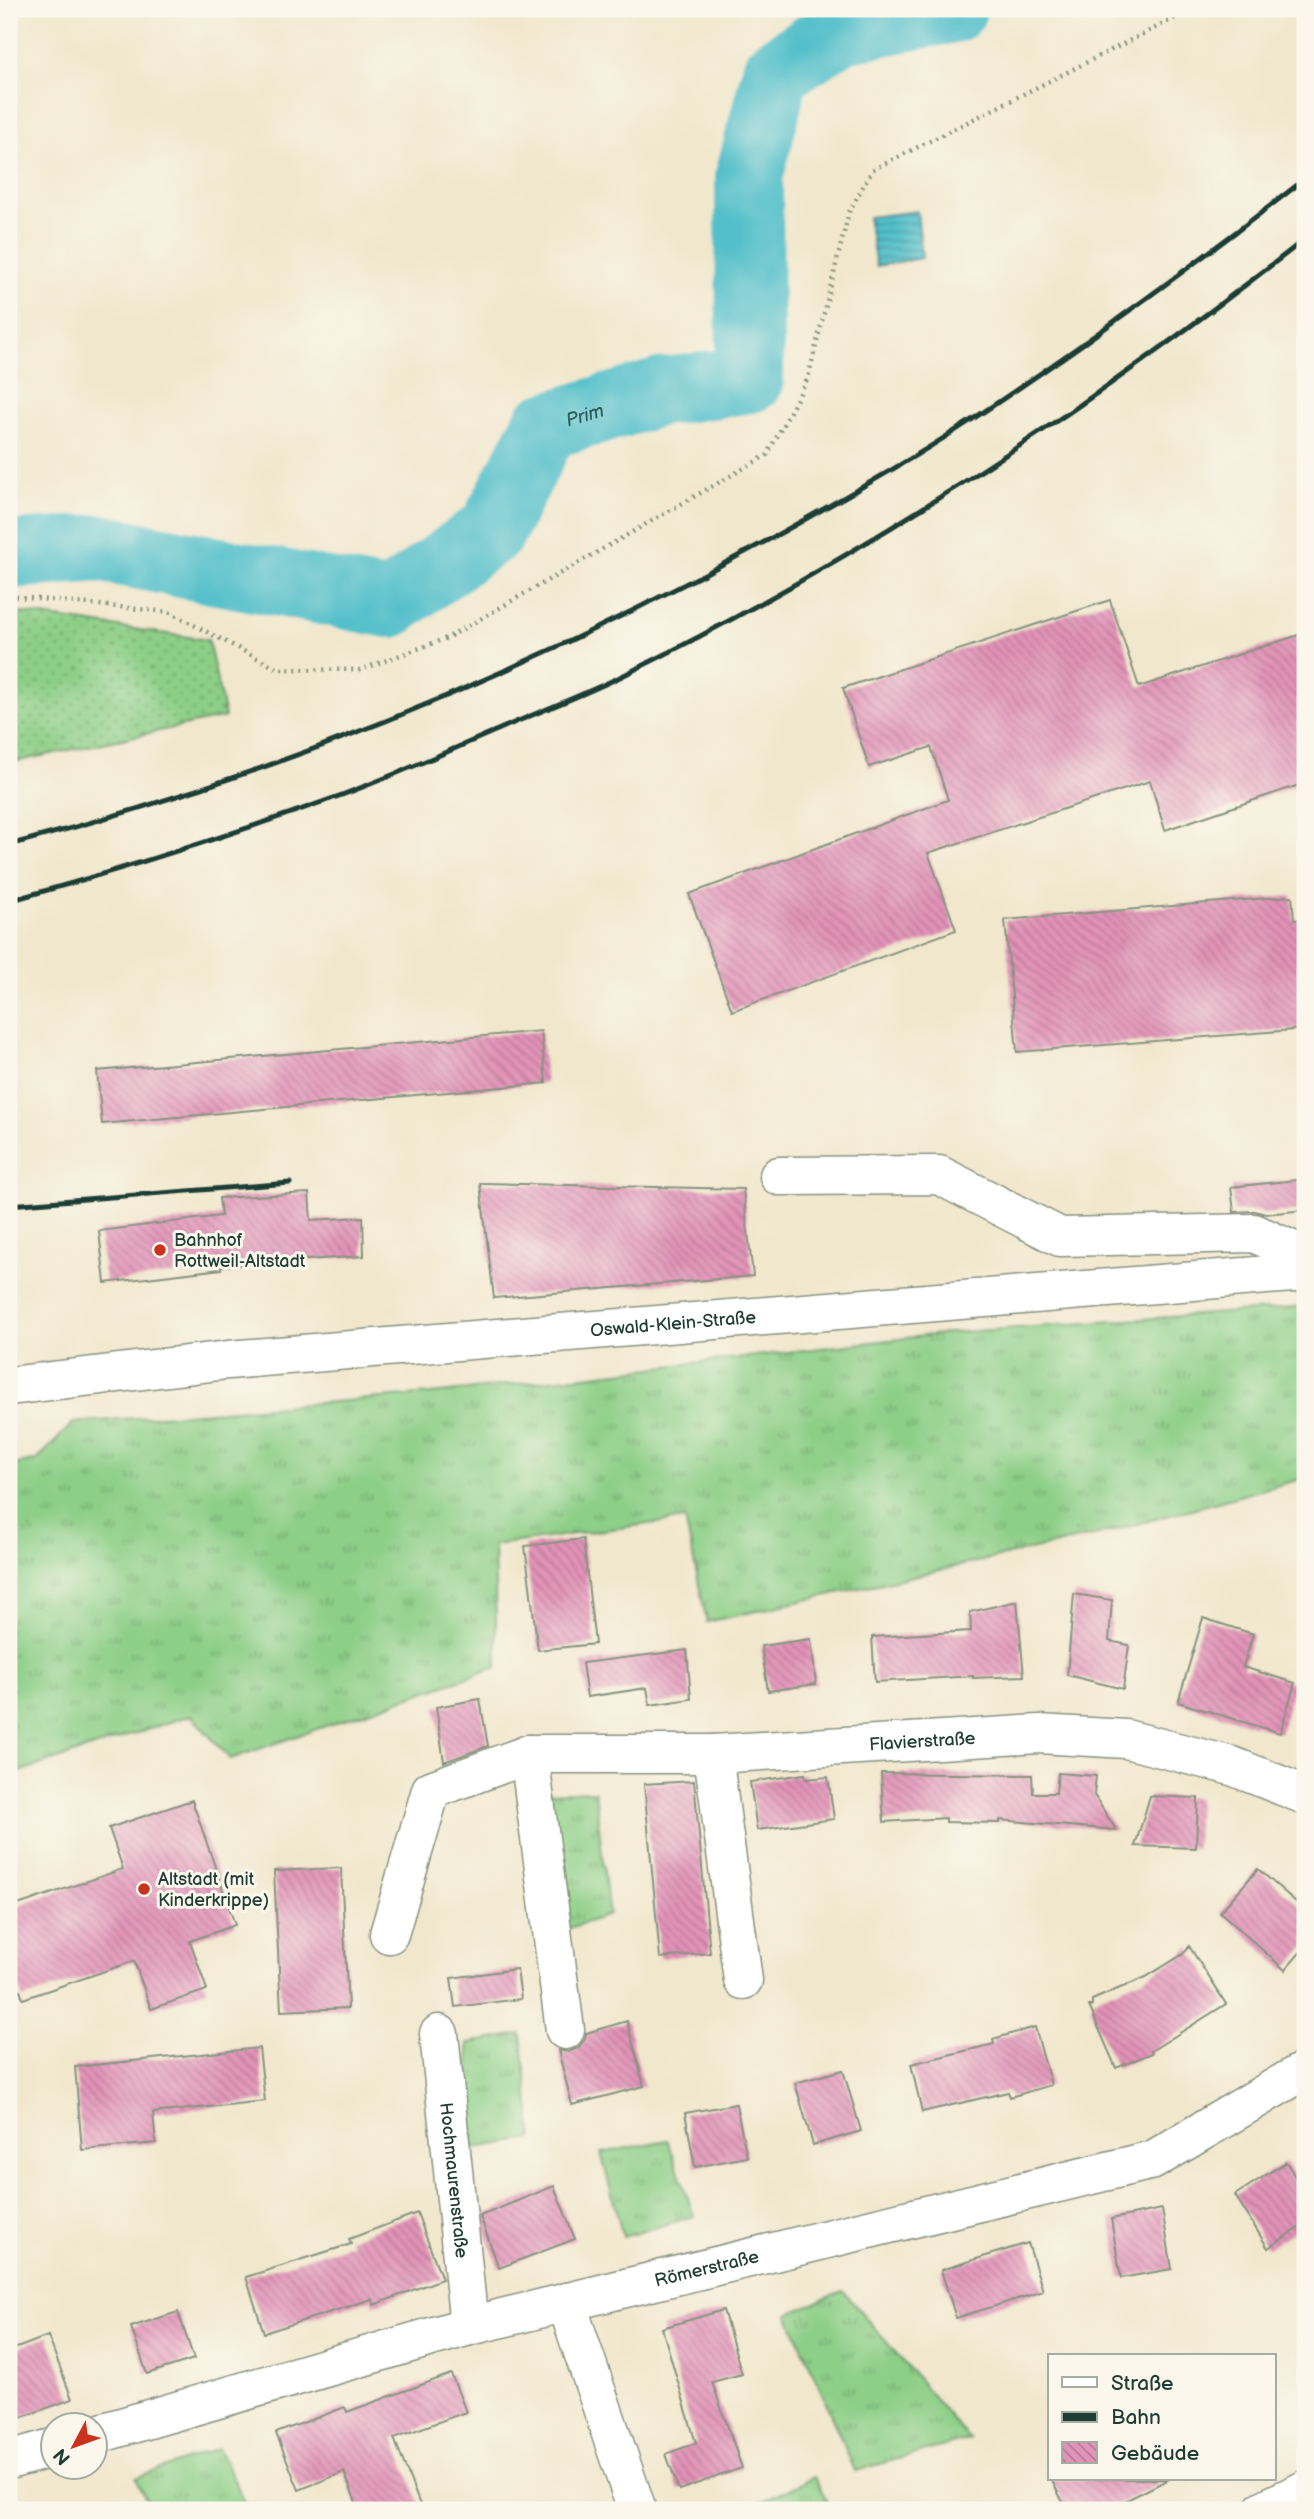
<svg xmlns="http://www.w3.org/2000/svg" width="1314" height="2519" viewBox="0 0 1314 2519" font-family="'Balsamiq Sans',sans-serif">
  <defs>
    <pattern id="grass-tufts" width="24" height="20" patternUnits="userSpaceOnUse" patternTransform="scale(1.75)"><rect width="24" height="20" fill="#8dcf87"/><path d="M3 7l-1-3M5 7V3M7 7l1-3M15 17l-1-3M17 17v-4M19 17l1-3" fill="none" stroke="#73a96f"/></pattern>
    <pattern id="garden-dots" width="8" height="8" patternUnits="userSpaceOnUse" patternTransform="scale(1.75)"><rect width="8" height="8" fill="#8dcf87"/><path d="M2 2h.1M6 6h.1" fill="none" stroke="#73a96f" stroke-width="1.8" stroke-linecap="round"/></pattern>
    <pattern id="water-rules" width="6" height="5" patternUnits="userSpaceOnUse" patternTransform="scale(1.75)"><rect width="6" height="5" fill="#52bfca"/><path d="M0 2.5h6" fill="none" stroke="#439ca5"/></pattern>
    <pattern id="building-back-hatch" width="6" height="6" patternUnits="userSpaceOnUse" patternTransform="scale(1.75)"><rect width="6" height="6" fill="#e293b8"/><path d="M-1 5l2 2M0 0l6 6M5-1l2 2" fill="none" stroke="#b77996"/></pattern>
  </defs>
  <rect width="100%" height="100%" fill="#fbf7ec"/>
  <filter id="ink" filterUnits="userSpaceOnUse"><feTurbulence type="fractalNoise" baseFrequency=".0143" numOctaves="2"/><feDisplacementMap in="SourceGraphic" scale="14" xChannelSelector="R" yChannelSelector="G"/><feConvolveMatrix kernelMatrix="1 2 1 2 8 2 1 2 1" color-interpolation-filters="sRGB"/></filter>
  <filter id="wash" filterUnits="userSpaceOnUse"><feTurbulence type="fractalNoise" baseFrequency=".00686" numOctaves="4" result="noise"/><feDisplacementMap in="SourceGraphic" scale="28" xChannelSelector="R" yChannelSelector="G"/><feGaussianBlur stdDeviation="1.57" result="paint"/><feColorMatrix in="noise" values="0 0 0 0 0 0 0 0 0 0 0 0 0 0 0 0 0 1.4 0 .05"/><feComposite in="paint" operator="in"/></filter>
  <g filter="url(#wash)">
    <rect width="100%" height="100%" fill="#f1e7cd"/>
    <g fill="url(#grass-tufts)" stroke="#56865e" stroke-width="2">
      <path d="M1305 1307V1478L1097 1535 707 1622 685 1519 494 1545 497 1667 230 1759 191 1715 9 1775V1466L37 1460 73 1423 431 1394 949 1333Z"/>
      <path d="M595 1791 609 1915 566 1929 549 1793Z"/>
      <path d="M521 2034 533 2139 472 2148 468 2043Z"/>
      <path d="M668 2140 694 2216 623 2237 601 2153Z"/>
      <path d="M843 2291 969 2439 855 2471 788 2314Z"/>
      <path d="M218 2448 249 2510H151L136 2478Z"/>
      <path d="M814 2477 831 2510H745Z"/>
    </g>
    <path fill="url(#garden-dots)" stroke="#56865e" stroke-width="2" d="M23 613 208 640 225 717 9 763V615Z"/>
    <path fill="url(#water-rules)" stroke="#387e7f" stroke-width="2" d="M917 211 922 258 876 266 868 217Z"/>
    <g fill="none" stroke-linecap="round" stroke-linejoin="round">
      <path stroke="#52bfca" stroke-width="68" id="s1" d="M9 555 99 548 390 604 492 530 546 426 661 392 750 379 749 177 776 71 842 29 953 9"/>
    </g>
    <g id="blocks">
      <g fill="url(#building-back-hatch)">
        <path d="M1110 600 1139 687 1305 633V783L1165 830 1150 781 928 853 956 930 732 1011 689 894 948 800 931 747 869 767 843 688Z"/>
        <path d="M1292 896 1294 920 1305 919V1029L1017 1052 1005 920Z"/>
        <path d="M541 1031 546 1083 102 1124 97 1071Z"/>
        <path d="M1305 1179V1210L1266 1214 1254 1211 1234 1212 1231 1187Z"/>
        <path d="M480 1183 743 1189 753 1276 494 1298Z"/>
        <path d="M309 1193 311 1220 363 1217 364 1256 221 1266V1269L105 1283 99 1231 221 1216 219 1198Z"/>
        <path d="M583 1539 595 1644 538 1650 525 1546Z"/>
        <path d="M1074 1594 1112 1600 1109 1641 1129 1645 1123 1689 1067 1675Z"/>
        <path d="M1017 1601 1024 1676 973 1678V1676L875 1682 872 1637 971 1631 970 1612Z"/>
        <path d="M1203 1618 1253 1634 1243 1667 1295 1683 1280 1733 1178 1702Z"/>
        <path d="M811 1639 816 1684 768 1691 761 1646Z"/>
        <path d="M687 1650 691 1699 650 1705 647 1688 587 1697 582 1663Z"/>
        <path d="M480 1699 488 1746 444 1762 436 1707Z"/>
        <path d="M881 1773 1032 1775 1033 1793H1056L1058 1773 1096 1776 1094 1795 1116 1830 1000 1820V1823L946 1822V1818L884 1822Z"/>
        <path d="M805 1774 806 1779 828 1777 834 1819 757 1830 750 1782Z"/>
        <path d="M694 1781 710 1953 660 1958 644 1784Z"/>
        <path d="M1150 1796 1198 1798 1196 1848 1135 1846Z"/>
        <path d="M192 1800 235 1925 190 1941 207 1990 151 2009 134 1961 23 1999 9 1959V1908L123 1869 109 1828Z"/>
        <path d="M341 1868 348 2008 281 2011 274 1871Z"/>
        <path d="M1258 1869 1305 1910V1947L1285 1970 1220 1912Z"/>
        <path d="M1189 1946 1226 2004 1151 2051 1152 2053 1116 2068 1089 2006H1092V2000L1146 1977 1183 1954Z"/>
        <path d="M517 1969 521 1999 455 2007 451 1978Z"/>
        <path d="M627 2021 644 2086 572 2105 558 2050 568 2052 578 2048 585 2039 586 2033Z"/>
        <path d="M1035 2027 1051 2085 1010 2097 1008 2092 922 2112 911 2064 994 2044 993 2039Z"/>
        <path d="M259 2048 265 2101 153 2113 156 2143 82 2150 75 2067Z"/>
        <path d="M843 2070 861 2131 813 2145 795 2083Z"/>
        <path d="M736 2104 747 2157 695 2167 685 2113Z"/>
        <path d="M1286 2162 1305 2192V2224L1268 2248 1235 2195Z"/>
        <path d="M554 2186 575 2239 499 2268 480 2216Z"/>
        <path d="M1162 2209 1172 2269 1121 2278 1111 2219Z"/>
        <path d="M417 2213 442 2279 374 2305 372 2299 264 2333 246 2277 351 2244 349 2239Z"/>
        <path d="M1028 2243 1043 2291 956 2318 941 2270Z"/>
        <path d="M723 2310 742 2374 712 2382 742 2468 679 2490 666 2454 696 2443 662 2328Z"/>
        <path d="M178 2312 194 2359 147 2374 131 2327Z"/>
        <path d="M48 2336 72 2399 9 2422V2351Z"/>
        <path d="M451 2374 466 2412 394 2438 422 2510H359L344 2472 299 2490 276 2433 345 2407 347 2412Z"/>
        <path d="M1051 2479H1169L1107 2510H1067Z"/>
      </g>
    </g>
  </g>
  <g filter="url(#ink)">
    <use href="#blocks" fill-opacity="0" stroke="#889280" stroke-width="2"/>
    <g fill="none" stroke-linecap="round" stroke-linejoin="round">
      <defs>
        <g id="minor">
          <path d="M779 1176 939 1175 1060 1237 1254 1233 1305 1256"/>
          <path id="s2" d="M9 1386 228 1360 1305 1272"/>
          <path d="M529 1754 565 2030"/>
          <path d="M713 1754 743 1980"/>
          <path id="s3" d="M389 1934 431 1790 529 1754H713L1039 1734 1126 1739 1232 1766 1305 1795"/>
          <path id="s4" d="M439 2034 469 2326"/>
          <path d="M566 2302 637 2510"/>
          <path id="s5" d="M94 2435 469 2326 1153 2160 1305 2070"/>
          <path d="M9 2460 52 2448"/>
          <path d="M1263 2510 1305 2490"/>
        </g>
      </defs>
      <use href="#minor" stroke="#889280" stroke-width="41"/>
      <path stroke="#889280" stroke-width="4.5" stroke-dasharray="2 5" stroke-linecap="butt" d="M9 596 169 612 278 669 360 670 447 638 767 455 808 378 849 212 872 170 1193 9"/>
      <use href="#minor" stroke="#fff" stroke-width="38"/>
      <g stroke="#1f3d34" stroke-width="5">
        <path d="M9 845C280 775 541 666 786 530 850 494 915 458 976 417 1089 342 1198 262 1305 179"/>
        <path d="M9 901C120 870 231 835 339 796 394 776 448 751 502 728 543 710 584 695 624 675 867 555 1092 406 1305 239"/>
        <path d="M9 1205 290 1183"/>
      </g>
    </g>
  </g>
  <g fill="#c8321e" stroke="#fbf7ec" stroke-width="2.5">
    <circle cx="160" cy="1250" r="7"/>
    <circle cx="144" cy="1889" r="7"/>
  </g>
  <g text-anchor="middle" stroke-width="6" stroke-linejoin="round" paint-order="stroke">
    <g font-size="18" fill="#1f3d34" stroke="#fbf7ec" text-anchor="start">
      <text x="174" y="1246">Bahnhof<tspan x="174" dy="21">Rottweil-Altstadt</tspan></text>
      <text x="158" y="1885">Altstadt (mit<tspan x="158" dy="21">Kinderkrippe)</tspan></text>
    </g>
    <g font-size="18" fill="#1f3d34" stroke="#fbf7ec">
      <text dy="6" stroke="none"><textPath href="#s2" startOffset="667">Oswald-Klein-Straße</textPath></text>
      <text dy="6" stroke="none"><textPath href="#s3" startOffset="648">Flavierstraße</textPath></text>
      <text dy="6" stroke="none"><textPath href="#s4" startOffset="147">Hochmaurenstraße</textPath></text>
      <text dy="6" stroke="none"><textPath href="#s5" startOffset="635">Römerstraße</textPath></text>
    </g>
    <g font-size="19" font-style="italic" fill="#2c5e5a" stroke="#fbf7ec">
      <text dy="7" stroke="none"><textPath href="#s1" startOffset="670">Prim</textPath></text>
    </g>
  </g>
  <rect width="1314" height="2519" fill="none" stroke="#fbf7ec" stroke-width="35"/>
  <rect x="1048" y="2354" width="228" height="126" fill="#fbf7ec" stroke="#a3ada2" stroke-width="2"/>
  <rect x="1062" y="2377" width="35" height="10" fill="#ffffff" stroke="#a3ada2" stroke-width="2"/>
  <text x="1111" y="2390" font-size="21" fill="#1f3d34">Straße</text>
  <rect x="1062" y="2412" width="35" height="10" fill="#1f3d34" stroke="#a3ada2" stroke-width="2"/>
  <text x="1111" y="2424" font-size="21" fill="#1f3d34">Bahn</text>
  <rect x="1062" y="2442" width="35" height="21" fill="url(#building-back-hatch)" stroke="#a3ada2" stroke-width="2"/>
  <text x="1111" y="2460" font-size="21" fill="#1f3d34">Gebäude</text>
  <g transform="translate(74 2446) rotate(229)"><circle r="33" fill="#fbf7ec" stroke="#a3ada2" stroke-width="2"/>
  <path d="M0-5L12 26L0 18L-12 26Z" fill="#c8321e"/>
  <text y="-10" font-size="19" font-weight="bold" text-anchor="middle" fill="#1f3d34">N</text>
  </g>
</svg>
